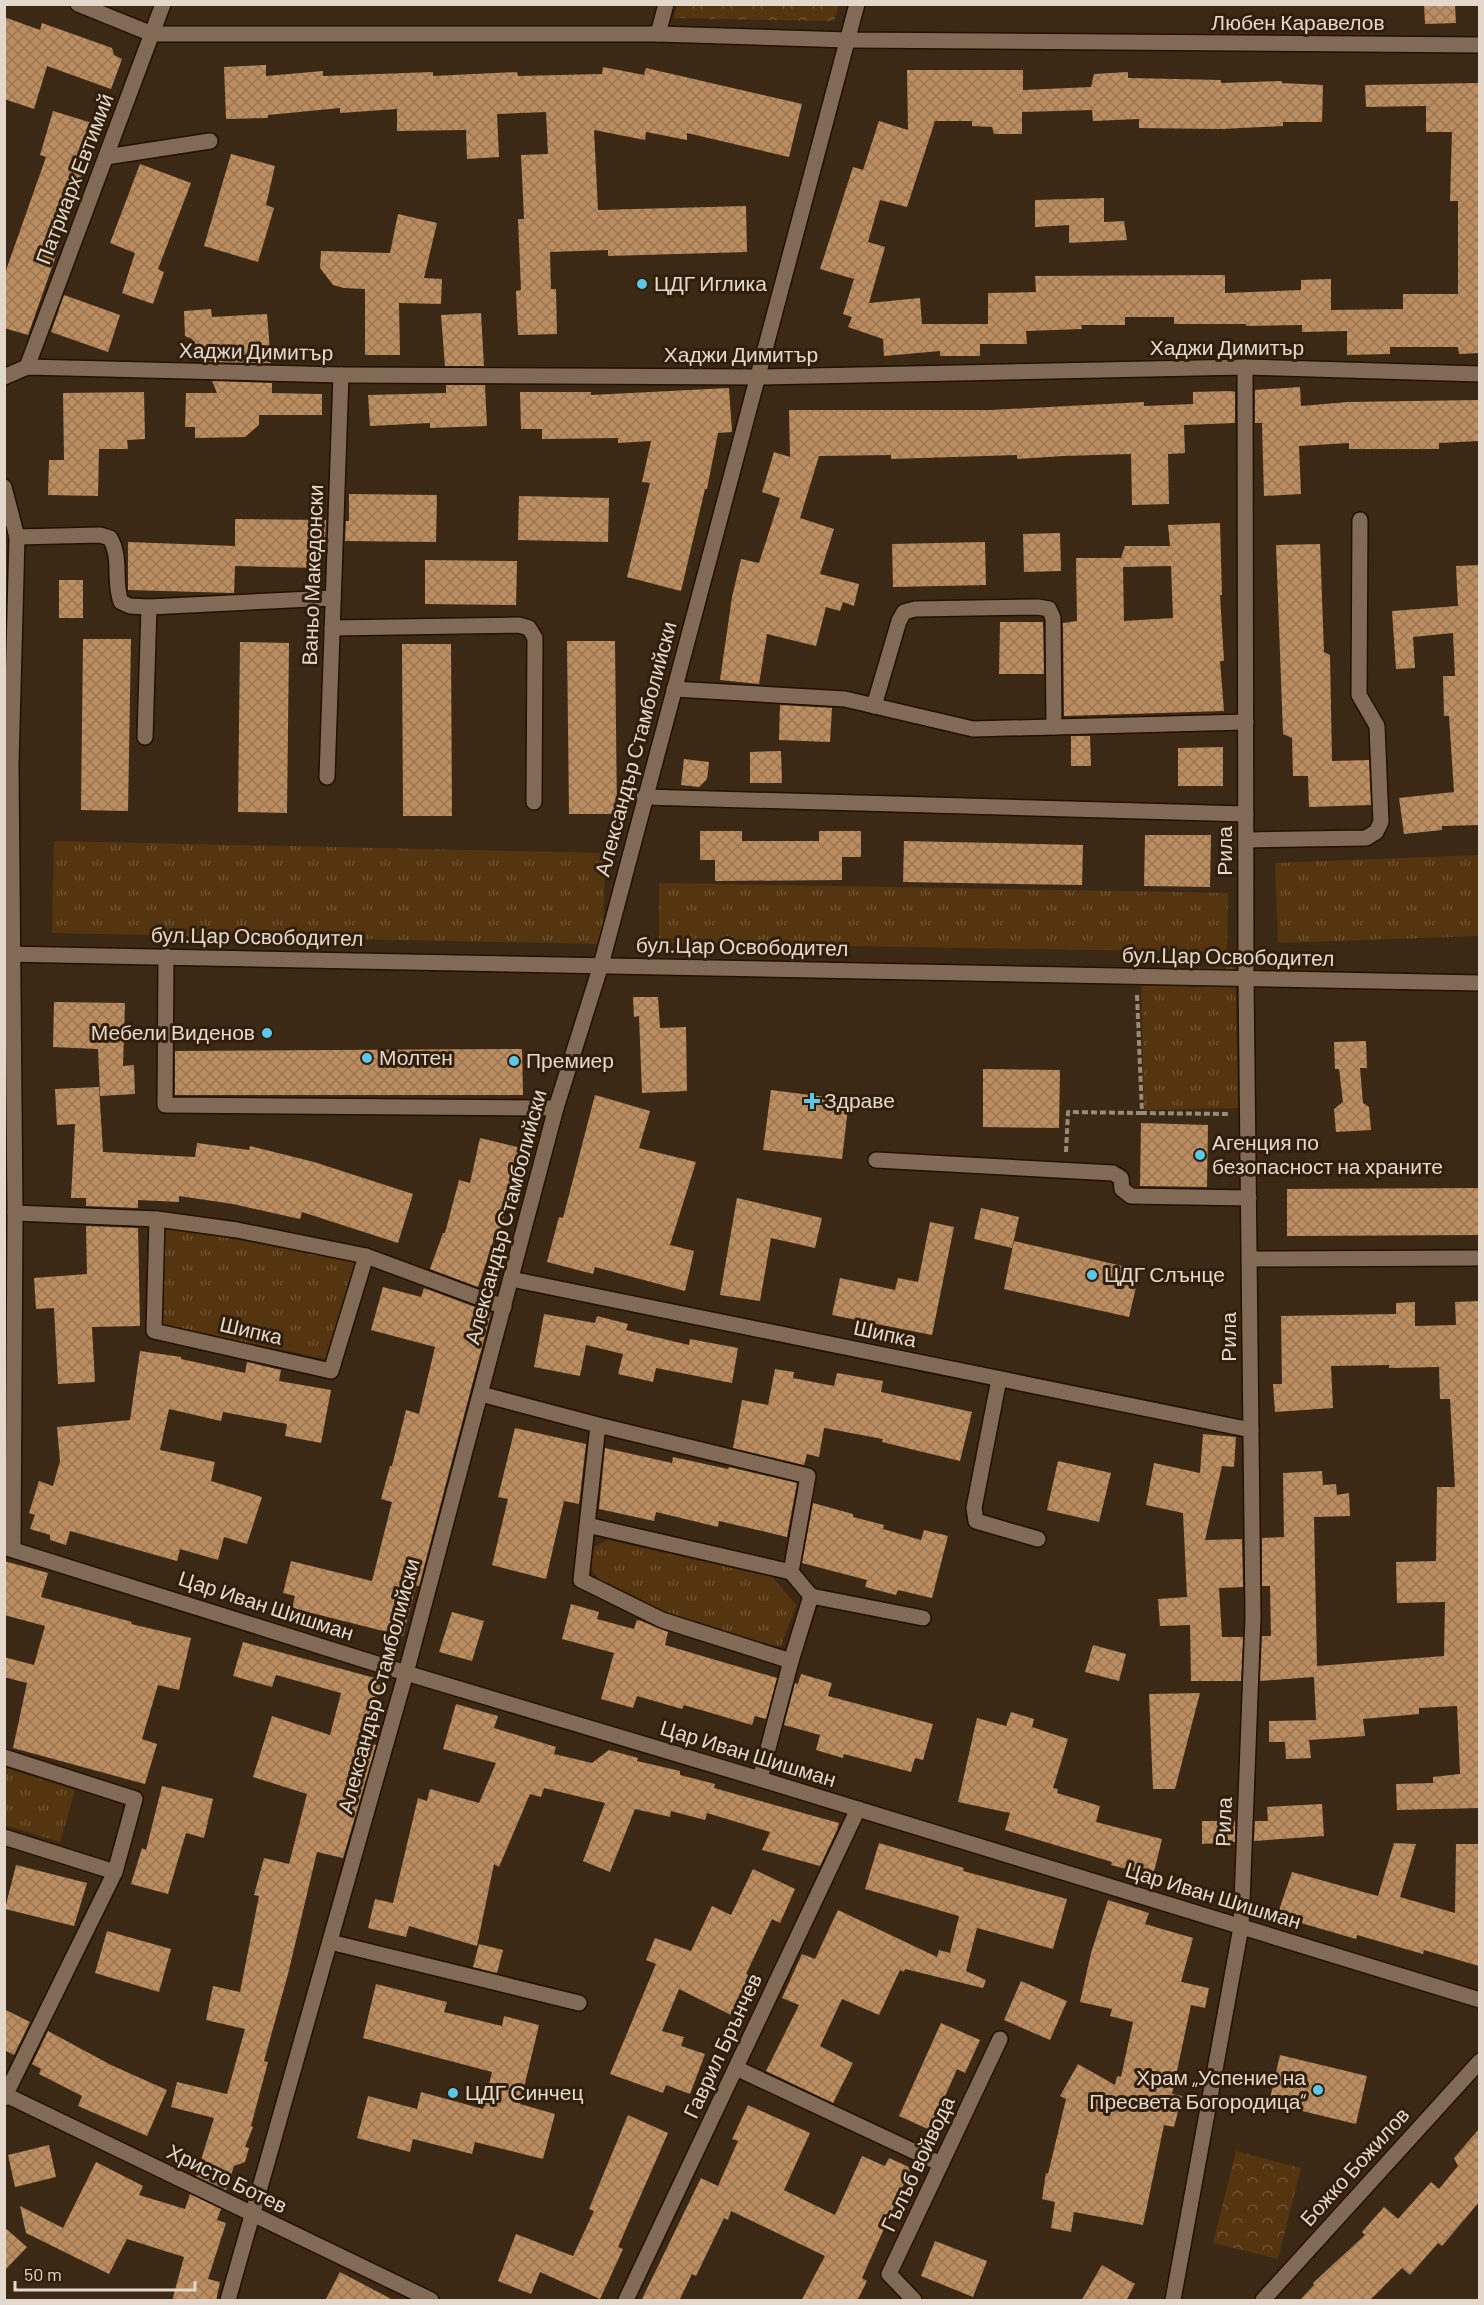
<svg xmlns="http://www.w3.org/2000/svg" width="1484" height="2305" viewBox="0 0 1484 2305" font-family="Barlow,sans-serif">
  <defs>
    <pattern id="grass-tufts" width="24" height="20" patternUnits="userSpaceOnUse" patternTransform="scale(1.5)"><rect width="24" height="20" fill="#55350f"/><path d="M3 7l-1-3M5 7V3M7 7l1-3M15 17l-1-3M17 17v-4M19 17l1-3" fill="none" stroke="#6d5231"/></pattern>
    <pattern id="park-crowns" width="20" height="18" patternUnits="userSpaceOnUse" patternTransform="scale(1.5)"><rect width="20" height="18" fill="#55350f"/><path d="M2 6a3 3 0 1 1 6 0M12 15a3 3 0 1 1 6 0" fill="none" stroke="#6d5231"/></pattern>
    <pattern id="building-cross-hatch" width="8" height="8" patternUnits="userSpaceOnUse" patternTransform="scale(1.5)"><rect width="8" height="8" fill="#bc8d5f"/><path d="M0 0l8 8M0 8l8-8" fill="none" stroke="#987655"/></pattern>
  </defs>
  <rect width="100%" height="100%" fill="#3c2915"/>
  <g fill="url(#grass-tufts)">
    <path d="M54 841 605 853 603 944 52 933Z"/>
    <path d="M1479 855V936L1278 943 1275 863Z"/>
    <path d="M659 883 1228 893 1227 952 659 943Z"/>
    <path d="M1235 967 1238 1108 1144 1110 1141 969Z"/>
    <path d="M161 1226 358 1262 330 1360 159 1324Z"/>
    <path d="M607 1540 772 1577 796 1605 781 1646 767 1647 653 1608 603 1585 591 1569 594 1547Z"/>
    <path d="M5 1768 75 1790 60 1842 5 1825Z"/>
  </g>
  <g fill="url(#park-crowns)">
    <path d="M677 5V4L839 5 834 21 674 18Z"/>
    <path d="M1236 2151 1301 2168 1278 2259 1213 2243Z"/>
  </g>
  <g fill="url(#building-cross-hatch)" fill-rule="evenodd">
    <path d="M1424 4H1455L1456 23 1425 24Z"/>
    <path d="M4 17 40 30 42 23 112 48 114 55 122 59 111 89 47 66 34 109 4 99Z"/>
    <path d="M266 65V76L323 71V76L433 72V76L517 72 518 76 602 74 603 67 644 75 646 68 802 104 789 157 687 133V140L646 132 645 140 594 130 598 210 746 206 747 252 608 256V250L550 252 551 289H556L557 334 518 335 516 291 521 290 518 219H524L521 155 548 154 546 112 497 114 499 157 467 159 466 130 397 131V109L340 113V108L268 115V118L226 119 224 67Z"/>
    <path d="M907 70H1023V90L1091 87 1094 74 1128 72V78L1221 80V83L1282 81V83L1323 85 1322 122H1283V126L1221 129 1139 128V119L1093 121 1092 110 1022 112V134H994L992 127 972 126V121H935L907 207 880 200 868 242 885 247 869 303 920 298 922 324H988V293L1036 292 1035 276 1225 275V293L1301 290V280L1331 279V310L1403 309V294H1458V201H1450L1452 132H1426V106L1366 107 1365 85 1479 83V353L1459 354 1458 347H1390V354L1347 355V331L1302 332V325L1246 326V324H1174V317H1125V325H1081L1082 329 1026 331 1027 344H980V356H940V351L884 356 883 339 848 327 852 317 843 314 854 279 820 269 853 167 863 170 879 121 908 130Z"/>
    <path d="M53 111 102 126 89 170 85 169 61 232 64 233 28 335 4 328V276L46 157 40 155Z"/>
    <path d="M231 154 275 166 266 205 274 208 258 262 204 246Z"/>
    <path d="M140 164 191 183 158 269 164 272 153 304 122 293 135 253 110 243Z"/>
    <path d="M1104 198V222L1124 221 1127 240 1069 243V225L1035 227V200Z"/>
    <path d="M398 214 437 223 424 278 442 279 441 304 399 303 400 355H365V289L344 288 333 285 320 268 321 251 390 253Z"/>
    <path d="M64 295 120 315 108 352 51 332Z"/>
    <path d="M211 309 212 317 267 314 271 363 203 362 192 339 185 336 184 311Z"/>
    <path d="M481 313 484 366H445L441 315Z"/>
    <path d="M212 381 272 383V393L322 394V415H259V425L245 437 195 438V427H185L186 393H217Z"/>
    <path d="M446 385H485L487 426 430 428V423L370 426 368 395 446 393Z"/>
    <path d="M1300 387 1301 406 1348 402 1479 400V441L1439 443V449H1349V443L1299 446 1301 494 1264 496 1262 423H1255V390Z"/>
    <path d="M729 388 732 432 718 433 707 489H705L681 591 627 577 650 483 642 482 651 441 618 443V438L542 439V429H521L520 392H591V395Z"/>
    <path d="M1231 391 1235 392V423L1184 425 1185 453 1168 454 1169 504 1132 505 1131 454 1063 456 1017 459V455L891 459V455L819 456 800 518 834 529 820 574 859 584 854 606 843 602 840 611 826 607 816 646 767 634 759 684 720 680 732 597 741 559 759 563 780 498 762 492 774 452 790 457 789 410H990L1144 402V406L1193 404V392Z"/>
    <path d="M144 392 145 439 127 440 128 449H99L98 496 48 495 49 460H64L63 393Z"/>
    <path d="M349 494 437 495 436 542 345 541 346 521H349Z"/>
    <path d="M519 496 609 498 608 542 518 540Z"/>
    <path d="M235 519 326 520 325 541H320V568L235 566 234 593 128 590V542L235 546Z"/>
    <path d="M1220 523 1222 595H1220L1224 661H1220L1224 711 1064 716 1063 623 1077 621 1076 558H1121L1125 546H1170L1168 525ZM1171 566 1173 618 1124 621 1123 567Z"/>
    <path d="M1060 533 1061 571 1024 572 1023 534Z"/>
    <path d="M985 542 986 585 893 587 892 544Z"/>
    <path d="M1320 544 1324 652 1330 655 1332 761 1369 760 1371 805 1309 807 1308 776H1293L1292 738 1283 734 1276 545Z"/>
    <path d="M425 560 517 561 516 605 425 604Z"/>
    <path d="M1479 565V825L1442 826V830L1404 834 1399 798 1454 792 1449 716H1444L1443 676H1455L1453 633 1413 637 1415 668 1396 669 1392 611 1458 606 1456 566Z"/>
    <rect x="59" y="580" width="24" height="38"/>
    <path d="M1000 622H1043L1044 674H999Z"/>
    <path d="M83 639H131L128 811 81 810Z"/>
    <path d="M567 641H615L617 814H569Z"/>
    <path d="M240 642 289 643 287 813 238 812Z"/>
    <path d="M402 644H451L452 816H403Z"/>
    <path d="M780 705 832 708 830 742 779 740Z"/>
    <path d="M1071 736H1090L1091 766H1071Z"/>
    <path d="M1223 747V786H1178V748Z"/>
    <path d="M781 751 782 783H750V752Z"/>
    <path d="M684 759 709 762 707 779 699 787 681 785Z"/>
    <path d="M700 831H742V841H819V831H861V857H842V880L715 881V860H700Z"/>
    <path d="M1145 835H1211L1210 887 1144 886Z"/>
    <path d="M904 841 1083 845 1082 885 903 882Z"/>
    <path d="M633 997H658L660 1028 686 1027 687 1091 642 1093 639 1016 634 1017Z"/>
    <path d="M54 1002 125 1003 123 1066 134 1065 135 1094 100 1096 98 1049 53 1047Z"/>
    <path d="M1366 1041 1367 1068H1360L1363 1103 1369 1107 1371 1130 1336 1132 1334 1109 1343 1102 1339 1069H1335L1334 1042Z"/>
    <path d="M522 1049 523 1095H175V1051Z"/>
    <path d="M983 1069 1060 1070 1059 1128 983 1127Z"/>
    <path d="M99 1087 103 1152 195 1157 197 1143 249 1150 250 1146 314 1162 413 1194 398 1243 302 1212 300 1219 233 1204 179 1196V1202L138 1200V1208L86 1206V1198H71L75 1124 57 1125 55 1089Z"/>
    <path d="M771 1090 849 1100 842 1159 763 1150Z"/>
    <path d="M595 1095 650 1111 639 1148 696 1162 670 1245 694 1251 685 1291 595 1267 593 1274 547 1262 559 1217 563 1218Z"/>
    <path d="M1141 1123 1208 1125 1207 1187 1140 1186Z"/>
    <path d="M480 1138 521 1148 500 1231 497 1230 478 1287 430 1269 443 1233H445L459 1180 470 1183Z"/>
    <path d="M1479 1188V1235L1287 1236V1189Z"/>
    <path d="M737 1198 822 1218 815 1248 771 1238 760 1301 720 1295Z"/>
    <path d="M981 1208 1019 1217 1012 1248 974 1239Z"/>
    <path d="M930 1222 954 1227 932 1335 832 1315 840 1278 895 1290 898 1278 918 1282Z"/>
    <path d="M86 1226 138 1228 140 1326 92 1327 95 1382 58 1384 54 1308 36 1309 34 1278 87 1274Z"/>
    <path d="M1014 1241 1140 1270 1129 1317 1004 1289Z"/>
    <path d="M383 1287 421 1297 424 1288 491 1313 419 1586H416L403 1636 292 1608 295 1596 283 1593 291 1561 372 1581 392 1502 381 1499 390 1466H392L406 1410 419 1414 435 1347 371 1330Z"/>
    <path d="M1479 1301V1808L1397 1810 1396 1784 1433 1783V1777L1460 1774 1457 1706 1419 1708V1714L1363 1719 1365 1736 1309 1740 1311 1758 1286 1759 1285 1742H1269V1721L1316 1720 1314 1677 1260 1681 1262 1636H1271L1270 1586H1262V1538L1284 1537 1283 1473 1322 1471 1323 1485 1336 1484 1337 1495 1349 1493 1350 1516 1314 1517 1317 1666 1444 1656 1445 1602 1397 1603 1396 1562 1436 1561 1437 1487H1455L1450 1399H1440L1439 1367 1389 1368V1365L1331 1366 1333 1408 1275 1412 1273 1384H1282L1281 1316 1396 1314V1303L1415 1302V1326L1456 1325 1455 1302Z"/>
    <path d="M544 1314 595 1323 597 1316 628 1324 626 1330 689 1345 690 1339 738 1348 732 1383 656 1368 653 1382 618 1374 623 1354 586 1345 580 1376 534 1367Z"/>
    <path d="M140 1351 181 1357V1359L245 1373 247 1362 281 1370 279 1381 331 1390 321 1443 285 1436 287 1424 223 1412 221 1421 169 1409 160 1450 215 1462 211 1481 262 1497 247 1544 224 1537 218 1560 180 1549 177 1561 70 1531 66 1545 50 1540V1535L30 1529 35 1515 29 1513 39 1481 53 1486 60 1461 57 1427 130 1420Z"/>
    <path d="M775 1369 794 1372 793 1378 834 1386 837 1373 883 1381 881 1392 972 1412 960 1461 882 1442 883 1439 824 1428 819 1457 807 1454 804 1465 733 1448 742 1400 768 1405Z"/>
    <path d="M515 1428 586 1444 579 1504 564 1501 546 1579 492 1565 508 1499 498 1497Z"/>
    <path d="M1203 1434 1236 1437 1234 1467 1222 1466 1205 1540 1242 1539 1243 1587 1219 1588 1222 1637H1243L1241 1681H1191L1190 1625 1160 1626 1158 1599 1187 1597 1183 1513 1146 1505 1154 1463 1200 1473Z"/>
    <path d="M605 1448 672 1463 673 1457 728 1469 729 1467 797 1483 787 1537 719 1521 718 1527 656 1512 654 1521 599 1509Z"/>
    <path d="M1058 1461 1111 1473 1099 1522 1047 1510Z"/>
    <path d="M813 1503 853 1514V1517L884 1525 883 1529 921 1540 924 1530 948 1536 932 1598 898 1590 896 1595 865 1587 867 1580 802 1563Z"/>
    <path d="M4 1561 48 1573 41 1597 132 1622 131 1624 191 1638 179 1690 158 1685 142 1739 157 1744 145 1784 13 1748 27 1683 4 1677V1657L34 1665 45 1626 4 1615Z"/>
    <path d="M571 1604 599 1612 597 1619 634 1629 637 1620 641 1621 668 1632 665 1645 777 1678 766 1719 755 1716 752 1725 684 1705 682 1709 637 1696 633 1708 601 1699 614 1653 562 1639Z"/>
    <path d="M452 1612 484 1621 472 1661 439 1652Z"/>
    <path d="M243 1642 382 1680 366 1742 376 1745 343 1858 317 1852 288 1974 264 2061 268 2062 251 2126 253 2127 245 2147 249 2148 245 2162 234 2166 226 2190 196 2176 214 2118 171 2107 177 2082 227 2094 245 2029 206 2020 213 1986 240 1992 259 1896 254 1895 264 1858 289 1864 307 1794 253 1777 272 1716 330 1735 341 1693 276 1675 272 1687 233 1676Z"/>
    <path d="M1093 1645 1126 1654 1119 1681 1085 1672Z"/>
    <path d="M801 1674 832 1683 828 1696 933 1724 923 1760 915 1758 911 1772 844 1754 843 1758 816 1750 820 1735 784 1725 795 1683 798 1684Z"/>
    <path d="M1200 1693 1175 1789H1153L1149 1694Z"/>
    <path d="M456 1704 498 1716 494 1728 556 1747 554 1754 592 1763 609 1750 638 1758 637 1761 680 1771V1775L715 1784 714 1788 839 1823 837 1830 820 1866 762 1850 770 1832 707 1813 705 1820 671 1811 670 1817 635 1809 610 1872 583 1861 605 1803 544 1788 541 1797 530 1794 499 1867 494 1864 477 1946 409 1926 406 1937 368 1928 375 1899 393 1903 418 1798 427 1801 430 1789 479 1803 496 1763 443 1749Z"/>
    <path d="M1011 1712 1034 1719 1032 1727 1068 1739 1053 1788 1058 1789 1057 1793 1100 1806 1096 1822 1162 1839 1153 1876 1111 1865 1112 1862 1005 1830 1010 1813 958 1802 977 1718 1006 1726Z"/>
    <path d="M162 1786 213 1799 204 1838 186 1833 168 1894 131 1884 142 1848 146 1850Z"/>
    <path d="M1322 1804 1324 1836 1254 1841 1255 1821H1268L1267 1807Z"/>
    <path d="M1202 1821H1235V1842L1202 1844Z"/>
    <path d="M879 1843 964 1868 963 1871 1067 1899 1053 1949 977 1928 966 1971 986 1980 983 1988 905 1969 904 1972 900 1970 879 2015 842 1999 820 2046 853 2063 833 2103 766 2071 799 2005 782 1998 802 1954 815 1959 838 1910 937 1957 939 1950 950 1953 959 1916 865 1889Z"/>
    <path d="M1394 1843 1416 1844 1400 1897 1455 1913 1456 1844H1479V1966L1424 1950 1423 1954 1357 1935 1356 1939 1277 1916 1292 1872 1378 1896Z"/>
    <path d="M16 1865 87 1883 74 1926 5 1909Z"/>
    <path d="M753 1869 795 1889 780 1923 772 1919 746 1974 751 1976 731 2015 679 1989 662 2031 684 2037 681 2046 705 2054 690 2094 666 2085 663 2093 610 2074 656 1964 646 1960 655 1938 691 1951 712 1906 731 1915Z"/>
    <path d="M1108 1900 1149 1913 1145 1924 1193 1938 1181 1982 1209 1988 1205 2008 1191 2005 1172 2094 1182 2096 1174 2127 1164 2125 1143 2225 1074 2212 1071 2232 1051 2228 1055 2202 1042 2199 1046 2173 1048 2174 1066 2099 1060 2096 1078 2064 1115 2085 1117 2076 1121 2077 1133 2022 1110 2016 1112 2009 1080 2002 1091 1953Z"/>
    <path d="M107 1931 171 1949 159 1992 95 1973Z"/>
    <path d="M479 1944 503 1950 497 1973 473 1967Z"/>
    <path d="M1021 1981 1067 2001 1050 2040 1004 2020Z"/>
    <path d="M376 1984 447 2002 444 2012 502 2026 504 2016 539 2025 520 2104 555 2114 543 2159 475 2142 472 2154 413 2139 410 2152 357 2138 368 2096 417 2109 421 2092 483 2109 492 2072 363 2038Z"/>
    <path d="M4 2009 30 2022 14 2055 4 2050Z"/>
    <path d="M941 2023 980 2040 965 2073 957 2069 930 2130 899 2116Z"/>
    <path d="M48 2031 111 2065 167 2090 147 2136 78 2106 82 2096 39 2074 41 2069 32 2064Z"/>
    <path d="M1280 2055 1367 2076 1356 2124 1269 2103Z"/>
    <path d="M748 2105 810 2133 784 2190 835 2215 862 2156 885 2166 889 2158 911 2168 862 2278 867 2281 857 2301H801L825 2256 731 2211 728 2220 724 2218 696 2276 692 2274 679 2301H641L701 2178 718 2186 738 2141 732 2139Z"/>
    <path d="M628 2115 668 2133 618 2247 623 2249 600 2299 540 2272 531 2294 498 2281 516 2234 573 2256 594 2211 589 2209Z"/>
    <path d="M1479 2129V2202L1442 2246 1438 2243 1410 2275 1402 2268 1369 2301H1299L1314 2285 1313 2283 1365 2235 1362 2232 1384 2207 1398 2219 1431 2182 1439 2189 1458 2166 1454 2158Z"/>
    <path d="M49 2145 56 2177 15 2187 8 2155Z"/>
    <path d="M96 2162 143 2186 139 2195 185 2209 190 2194 221 2209 217 2220 226 2223 208 2279 220 2282 216 2301H172L184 2257 127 2239 109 2274 26 2233 20 2206 63 2228Z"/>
    <path d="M4 2227 27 2247 4 2271Z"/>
    <path d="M935 2241 987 2261 973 2297 921 2276Z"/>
    <path d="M1102 2265 1135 2284 1126 2301H1081Z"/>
    <path d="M340 2272 395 2301H325Z"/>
  </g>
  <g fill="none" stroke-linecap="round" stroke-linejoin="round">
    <defs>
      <g id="minor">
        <path d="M78 4 152 34H658L848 40 1480 45"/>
        <path d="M658 34 666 4"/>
        <path d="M106 157 210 141"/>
        <path d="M27 367 163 4"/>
        <path d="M4 377 27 367 341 375 758 377 1245 367 1480 374"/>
        <path d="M4 487 17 537 11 764 15 1213 13 1549"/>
        <path d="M17 537 100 535 110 538C122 558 113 581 121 602L130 606 149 607"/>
        <path d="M332 628 519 625 529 628 535 638 534 802"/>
        <path d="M674 689 845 699 973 729 1246 722"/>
        <path d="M874 706 899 621 904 612 915 609 1038 607 1049 609 1053 618 1054 727"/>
        <path d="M145 737 149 607 333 598"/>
        <path d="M327 777 341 375"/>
        <path d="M644 797 1246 814"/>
        <path d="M1246 840 1366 838 1376 832 1381 822 1377 726 1359 695 1360 520"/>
        <path d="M4 954 1480 983"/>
        <path d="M166 956 165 1105 556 1108"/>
        <path d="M876 1160 1113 1173 1121 1178 1122 1189 1131 1196 1249 1198"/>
        <path d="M15 1213 157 1219 237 1230 366 1256 504 1307"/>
        <path d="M157 1219 154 1331 331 1371 366 1256"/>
        <path d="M1250 1259 1480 1258"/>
        <path d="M511 1279 1251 1430"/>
        <path d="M999 1379 974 1508 976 1521 1038 1539"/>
        <path d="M481 1394 598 1425 587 1525 791 1572 808 1476 598 1425"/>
        <path d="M587 1525 581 1580 662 1620 791 1661 760 1779"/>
        <path d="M4 1547 406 1673 760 1779 1480 2000"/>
        <path d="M791 1572 811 1596"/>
        <path d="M791 1661 811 1596 923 1618"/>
        <path d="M4 1757 135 1799 115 1872 4 2098"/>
        <path d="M4 1837 115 1872"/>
        <path d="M330 1942 579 2003"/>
        <path d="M736 2068 941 2164"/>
        <path d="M4 2094 431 2300"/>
        <path d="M228 2300 406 1673 556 1108 601 965 857 4"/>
        <path d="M626 2300 858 1809"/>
        <path d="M914 2300 889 2274 1000 2039"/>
        <path d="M1173 2300 1241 1927 1253 1618 1246 978 1245 367"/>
        <path d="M1263 2300 1480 2061"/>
      </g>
    </defs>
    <use href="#minor" stroke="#221101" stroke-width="18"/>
    <g stroke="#988979" stroke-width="4" stroke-dasharray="6 3" stroke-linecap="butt">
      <path d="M1137 995 1142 1113 1229 1114"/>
      <path d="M1066 1152 1068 1112 1142 1113"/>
    </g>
    <use href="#minor" stroke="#816b56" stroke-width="15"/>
  </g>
  <g fill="#5cc7e8" stroke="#311f0b" stroke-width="2">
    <circle cx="642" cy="284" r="6"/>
    <circle cx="267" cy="1033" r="6"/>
    <circle cx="367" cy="1058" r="6"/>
    <circle cx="514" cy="1061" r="6"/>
    <path d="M809 1092h6v6h6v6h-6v6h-6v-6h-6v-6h6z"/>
    <circle cx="1200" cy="1155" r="6"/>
    <circle cx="1092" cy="1275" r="6"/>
    <circle cx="1318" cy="2090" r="6"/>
    <circle cx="453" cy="2093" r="6"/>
  </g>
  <g text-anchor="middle" stroke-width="6" stroke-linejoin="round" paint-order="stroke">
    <g font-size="21" fill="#e4d8cc" stroke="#311f0b">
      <text x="1298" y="30">Любен Каравелов</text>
      <text transform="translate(75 179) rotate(-69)" y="7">Патриарх Евтимий</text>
      <text x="1227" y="355">Хаджи Димитър</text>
      <text transform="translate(256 352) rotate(1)" y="7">Хаджи Димитър</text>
      <text x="741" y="362">Хаджи Димитър</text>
      <text transform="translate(313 575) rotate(-88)" y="7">Ваньо Македонски</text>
      <text transform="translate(636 749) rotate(-75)" y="7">Александър Стамболийски</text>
      <text transform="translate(1225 851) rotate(-90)" y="7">Рила</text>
      <text transform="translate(257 937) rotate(1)" y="7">бул.Цар Освободител</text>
      <text transform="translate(742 947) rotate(1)" y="7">бул.Цар Освободител</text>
      <text transform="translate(1228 957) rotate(1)" y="7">бул.Цар Освободител</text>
      <text transform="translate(506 1217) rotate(-75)" y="7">Александър Стамболийски</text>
      <text transform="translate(251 1331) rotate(13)" y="7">Шипка</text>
      <text transform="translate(885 1334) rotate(12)" y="7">Шипка</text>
      <text transform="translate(1229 1337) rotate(-90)" y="7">Рила</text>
      <text transform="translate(266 1606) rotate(18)" y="7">Цар Иван Шишман</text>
      <text transform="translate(379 1686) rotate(-75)" y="7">Александър Стамболийски</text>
      <text transform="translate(748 1754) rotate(17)" y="7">Цар Иван Шишман</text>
      <text transform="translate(1224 1822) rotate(-88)" y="7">Рила</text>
      <text transform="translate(1213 1896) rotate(17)" y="7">Цар Иван Шишман</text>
      <text transform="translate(723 2046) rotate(-65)" y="7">Гаврил Брънчев</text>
      <text transform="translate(918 2164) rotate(-65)" y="7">Гълъб войвода</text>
      <text transform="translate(1355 2167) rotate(-48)" y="7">Божко Божилов</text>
      <text transform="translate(227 2179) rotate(26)" y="7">Христо Ботев</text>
    </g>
    <g font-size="21" fill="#e4d8cc" stroke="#311f0b" text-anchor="start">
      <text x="654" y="291">ЦДГ Иглика</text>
      <text x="255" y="1040" text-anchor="end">Мебели Виденов</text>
      <text x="379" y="1065">Молтен</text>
      <text x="526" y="1068">Премиер</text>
      <text x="824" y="1108">Здраве</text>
      <text x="1212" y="1150">Агенция по<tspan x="1212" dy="24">безопасност на храните</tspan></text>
      <text x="1104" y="1282">ЦДГ Слънце</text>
      <text x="1306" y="2085" text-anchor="end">Храм „Успение на<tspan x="1306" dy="24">Пресвета Богородица“</tspan></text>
      <text x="465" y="2100">ЦДГ Синчец</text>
    </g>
  </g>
  <rect width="1484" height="2305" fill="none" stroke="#e4d8cc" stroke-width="12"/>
  <path d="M15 2281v9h180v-9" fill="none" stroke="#e4d8cc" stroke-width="3"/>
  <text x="24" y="2281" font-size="18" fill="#e4d8cc" stroke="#311f0b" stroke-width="4.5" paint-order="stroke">50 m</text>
</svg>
